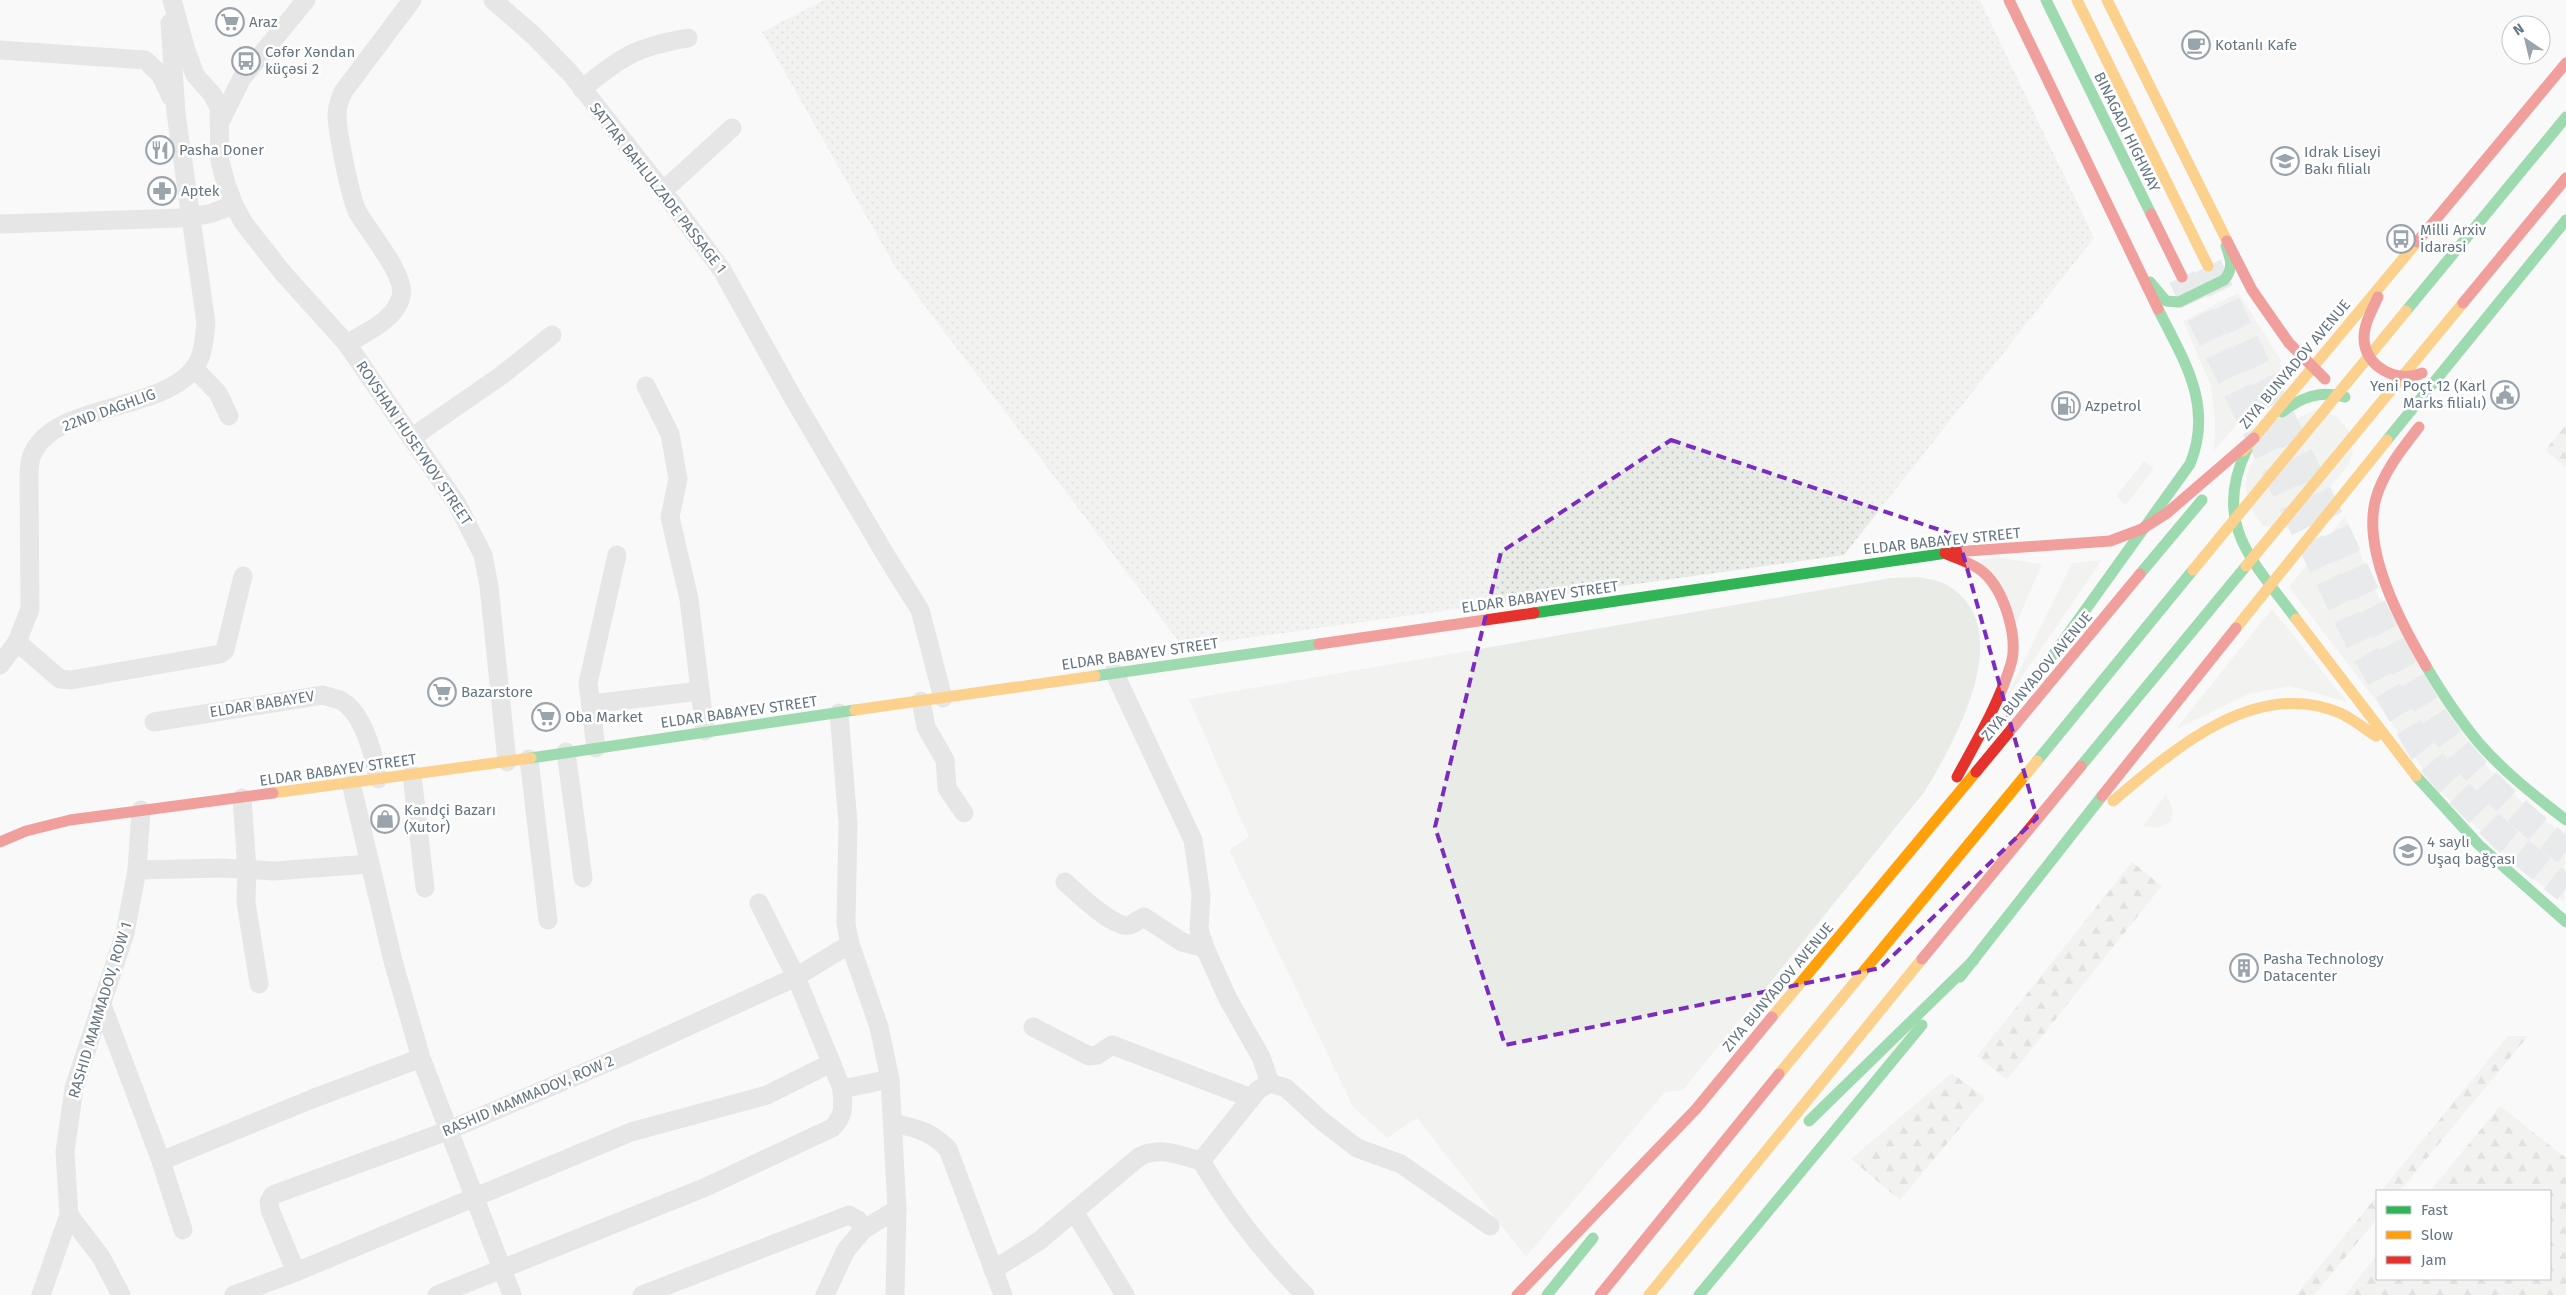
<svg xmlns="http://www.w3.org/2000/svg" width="2566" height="1295" viewBox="0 0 2566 1295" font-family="'Fira Sans',sans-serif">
  <defs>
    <pattern id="forest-firs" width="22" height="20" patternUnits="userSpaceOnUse" patternTransform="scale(1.25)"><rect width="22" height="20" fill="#e8ebe6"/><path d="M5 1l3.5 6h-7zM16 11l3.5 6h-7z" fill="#c0c3c0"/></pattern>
    <pattern id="park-dots" width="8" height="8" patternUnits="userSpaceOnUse" patternTransform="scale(1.25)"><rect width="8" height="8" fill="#e8ebe6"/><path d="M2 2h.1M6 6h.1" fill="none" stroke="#c0c3c0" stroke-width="1.8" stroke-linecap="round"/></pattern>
  </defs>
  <rect width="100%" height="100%" fill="#f9f9f9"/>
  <g fill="#e8ebe6">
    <path d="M2238 293 2281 360 2280 373 2214 451 2215 421 2211 386 2183 321Z"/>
    <path d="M2318 409 2336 416 2349 431 2353 452 2348 466 2294 529 2263 526C2254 515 2243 496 2246 480 2252 447 2289 420 2318 409Z"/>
    <path d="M2144 461 2154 469 2126 505 2116 496Z"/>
    <path d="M2345 516 2376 592 2478 757 2524 804 2566 836 2564 901 2517 867 2434 785 2380 706 2289 587Z"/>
    <path d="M1996 557 2042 564 2015 627 1973 562Z"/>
    <path d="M2102 560 2002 706 2072 563Z"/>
    <path d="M1919 577C1927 579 1938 580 1945 584 2021 625 1955 741 1925 791L1683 1090 1665 1092 1526 1257 1417 1118 1387 1138 1353 1107 1229 850 1249 837 1189 699 1891 578Z"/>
    <path d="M2272 609 2347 702 2290 686 2248 694 2175 730Z"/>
    <path d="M2166 794 2173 809 2171 821 2159 828 2143 826Z"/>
  </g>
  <g fill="url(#forest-firs)">
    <path d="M2566 425V468L2545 450Z"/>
    <path d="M2132 862 2162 886 2007 1080 1977 1056Z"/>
    <path d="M2508 1036H2528L2400 1191H2381Z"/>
    <path d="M1952 1073 1985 1098 1900 1200 1851 1159Z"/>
    <path d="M2500 1106 2566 1158V1295H2345L2377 1255V1279H2550V1191H2430Z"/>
    <path d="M2377 1196V1219L2314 1295H2296Z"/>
  </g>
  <path fill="url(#park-dots)" d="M824 0H1980L2094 238 1844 555 1183 647 894 265 762 32Z"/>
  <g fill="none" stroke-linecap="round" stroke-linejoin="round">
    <g stroke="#d4d8dc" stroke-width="28" stroke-dasharray="28 14" stroke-linecap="butt">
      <path d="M2208 266C2252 356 2295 447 2339 537 2371 604 2402 673 2445 733 2478 779 2522 817 2566 852"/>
      <path d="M2182 277 2360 643 2422 750 2449 783 2506 840 2566 889"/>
    </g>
    <g stroke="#cecfd0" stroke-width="19">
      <path d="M172 0 186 50 195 75 212 94 219 108 220 161 226 184 234 205 243 222 283 273 347 344 457 504 483 555 489 586 507 762"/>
      <path d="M493 0 534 36 571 74 663 191 722 270 792 396 885 554 920 610 943 698"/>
      <path d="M0 50 145 60 160 74 171 97"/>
      <path d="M582 89C622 56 636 47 688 38"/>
      <path d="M221 120 242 78 306 0"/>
      <path d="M663 191 732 128"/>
      <path d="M0 224 180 218 209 214 234 205"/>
      <path d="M347 344C366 332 395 320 401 297 407 275 368 232 357 211 350 195 337 132 337 114 337 106 340 99 343 92L412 0"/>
      <path d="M194 368 218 393 229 416"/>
      <path d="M646 386 670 434 678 479 670 517 689 599 705 731"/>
      <path d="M411 438 502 375 552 335"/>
      <path d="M17 642 60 679 71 680 220 654 225 650 243 576"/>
      <path d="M0 665 17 642 30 609 29 478C29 471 29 462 32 455 54 402 162 413 195 367 204 354 204 338 206 323L176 113 170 23"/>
      <path d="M1114 672 1193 840 1201 895 1199 929 1205 948 1228 999 1261 1057 1270 1083"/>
      <path d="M921 701 926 727 945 760 947 788 964 813"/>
      <path d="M591 704 700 691"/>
      <path d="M839 713 848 823 846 924 850 944 879 1027 890 1079 897 1209 895 1295"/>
      <path d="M154 722 323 695C328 697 336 698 342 701 364 715 374 756 378 779"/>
      <path d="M596 748 588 683 617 555"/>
      <path d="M566 752 583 878"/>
      <path d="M529 759 548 920"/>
      <path d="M412 775 425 888"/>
      <path d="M351 783 393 961 421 1058 512 1295"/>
      <path d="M242 798 247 869 246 902 259 984"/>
      <path d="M137 870 222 868 274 871 370 864"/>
      <path d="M1065 882C1076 892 1115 930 1130 925 1135 923 1139 919 1144 917L1182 942 1205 948"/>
      <path d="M759 903 796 977 842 1089 890 1079"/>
      <path d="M101 1002 161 1161 312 1099 421 1058"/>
      <path d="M1033 1027 1089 1056 1097 1055 1112 1045 1251 1098"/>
      <path d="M894 1123C918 1129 930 1131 948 1149L1003 1295"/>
      <path d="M161 1161 183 1230"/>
      <path d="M1201 1161C1230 1210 1265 1255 1305 1295"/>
      <path d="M1075 1213 1125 1295"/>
      <path d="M69 1215 101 1257 121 1295"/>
      <path d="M993 1270 1039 1241 1139 1157C1160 1146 1179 1155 1201 1161L1258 1090 1270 1083 1286 1088 1322 1121 1357 1148 1401 1164 1490 1226"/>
      <path d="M296 1272 270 1210 269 1202 273 1195 447 1131 623 1056 796 977 850 944"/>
      <path d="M41 1295 69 1215 65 1152 74 1088 125 933 137 870 141 810"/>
      <path d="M234 1295 296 1272 631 1132 767 1095 831 1063"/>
      <path d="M437 1295 706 1187 832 1128C845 1116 843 1105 842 1089"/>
      <path d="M642 1295 849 1215 858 1220 863 1230"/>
      <path d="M825 1295 846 1250 863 1230 897 1209"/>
    </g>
    <g stroke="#30b455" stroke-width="11">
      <path d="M2046 0 2151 214"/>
      <path d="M2150 282 2166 301 2179 302 2224 280C2234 269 2231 259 2226 246"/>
      <path d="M2406 311 2566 117"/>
      <path d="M2282 412C2302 397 2320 390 2345 397"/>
      <path d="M2387 440 2566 220"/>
      <path d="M2247 449C2211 524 2253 561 2296 619"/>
      <path d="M2140 574 2202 500"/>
      <path d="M1534 613 1954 552"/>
      <path d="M2053 655 2190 464C2214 405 2184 361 2158 309"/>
      <path d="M2426 666C2442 693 2459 719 2479 743 2504 772 2535 796 2566 820"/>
      <path d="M1095 676 1319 644"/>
      <path d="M531 758 855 710"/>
      <path d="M2037 761 2193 570"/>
      <path d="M2081 766 2246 566"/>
      <path d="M2416 776 2479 845 2566 922"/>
      <path d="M1960 977 2102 796"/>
      <path d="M1809 1121 1974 960"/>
      <path d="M1547 1295 1593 1238"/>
      <path d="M1699 1295 1922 1025"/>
    </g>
    <g stroke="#ff9f0a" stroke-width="11">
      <path d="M2077 0 2208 266"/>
      <path d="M2107 0 2227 241"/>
      <path d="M2243 451 2417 242"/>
      <path d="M2246 566 2463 303"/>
      <path d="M2193 570 2406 311"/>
      <path d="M2296 619 2416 776"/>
      <path d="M2236 628 2387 440"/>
      <path d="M855 710 1095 676"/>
      <path d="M273 793 531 758"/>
      <path d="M2113 801C2173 750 2255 677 2340 713 2353 719 2365 729 2376 736"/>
      <path d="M1772 1017 1976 772"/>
      <path d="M1779 1074 2037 761"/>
      <path d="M1649 1295 1922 959"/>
    </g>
    <g stroke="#e5322d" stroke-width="11">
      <path d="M2009 0 2158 309"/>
      <path d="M2151 214 2182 277"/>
      <path d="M2227 241 2252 290 2289 343 2325 379"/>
      <path d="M2417 242 2566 63"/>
      <path d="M2378 297C2372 310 2364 324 2364 338 2364 367 2398 384 2422 373"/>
      <path d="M2463 303 2566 178"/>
      <path d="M2419 427C2402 449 2384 471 2376 498 2361 550 2401 623 2426 666"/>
      <path d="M1954 552 2110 541 2142 529 2167 513 2254 438"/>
      <path d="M1945 553C1957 559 1973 563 1983 572 2004 590 2020 639 2010 667 1998 705 1976 742 1957 777"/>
      <path d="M1319 644 1534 613"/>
      <path d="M1976 772 2140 574"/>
      <path d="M2102 796 2236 628"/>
      <path d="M0 842 26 831 70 820 273 793"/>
      <path d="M1922 959 2081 766"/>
      <path d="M1517 1295 1696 1109 1772 1017"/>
      <path d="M1600 1295 1779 1074"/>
    </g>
  </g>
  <path d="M0 0H2566V1295H0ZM1671 440 1958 536 2037 818 1880 968 1505 1045 1435 827 1501 552Z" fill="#f9f9f9" fill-opacity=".55" fill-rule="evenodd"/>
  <path fill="none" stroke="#7b2cbf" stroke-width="4" stroke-dasharray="10 6" stroke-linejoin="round" d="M1671 440 1958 536 2037 818 1880 968 1505 1045 1435 827 1501 552Z"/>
  <defs>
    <symbol id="supermarket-ring" viewBox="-11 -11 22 22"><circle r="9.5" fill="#fff" stroke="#99a4ac" stroke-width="1.5"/><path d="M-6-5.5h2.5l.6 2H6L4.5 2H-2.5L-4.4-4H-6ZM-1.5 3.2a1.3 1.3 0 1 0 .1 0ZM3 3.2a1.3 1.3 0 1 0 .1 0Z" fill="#99a4ac"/></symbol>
    <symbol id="cafe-ring" viewBox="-11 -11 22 22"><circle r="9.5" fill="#fff" stroke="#99a4ac" stroke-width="1.5"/><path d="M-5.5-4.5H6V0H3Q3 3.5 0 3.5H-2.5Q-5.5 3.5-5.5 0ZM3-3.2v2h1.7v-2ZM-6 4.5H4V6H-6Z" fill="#99a4ac"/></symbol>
    <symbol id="bus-ring" viewBox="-11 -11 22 22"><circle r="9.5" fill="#fff" stroke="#99a4ac" stroke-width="1.5"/><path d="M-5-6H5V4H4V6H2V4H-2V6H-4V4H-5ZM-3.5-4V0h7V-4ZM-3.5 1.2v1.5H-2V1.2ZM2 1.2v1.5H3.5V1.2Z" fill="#99a4ac"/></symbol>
    <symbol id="restaurant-ring" viewBox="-11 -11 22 22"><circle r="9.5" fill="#fff" stroke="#99a4ac" stroke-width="1.5"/><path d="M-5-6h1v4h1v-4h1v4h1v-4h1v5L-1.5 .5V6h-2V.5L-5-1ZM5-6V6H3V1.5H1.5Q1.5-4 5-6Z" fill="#99a4ac"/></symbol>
    <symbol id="school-ring" viewBox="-11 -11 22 22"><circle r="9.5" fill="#fff" stroke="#99a4ac" stroke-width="1.5"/><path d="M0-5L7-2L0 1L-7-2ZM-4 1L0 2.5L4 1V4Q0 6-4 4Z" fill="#99a4ac"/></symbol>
    <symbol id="pharmacy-ring" viewBox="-11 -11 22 22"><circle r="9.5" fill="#fff" stroke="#99a4ac" stroke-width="1.5"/><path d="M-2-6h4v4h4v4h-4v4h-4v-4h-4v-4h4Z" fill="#99a4ac"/></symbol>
    <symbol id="civic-ring" viewBox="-11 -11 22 22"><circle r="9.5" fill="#fff" stroke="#99a4ac" stroke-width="1.5"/><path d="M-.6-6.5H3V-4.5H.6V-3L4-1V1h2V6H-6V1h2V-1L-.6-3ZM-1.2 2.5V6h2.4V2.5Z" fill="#99a4ac"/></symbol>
    <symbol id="fuel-ring" viewBox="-11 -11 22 22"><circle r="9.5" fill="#fff" stroke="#99a4ac" stroke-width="1.5"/><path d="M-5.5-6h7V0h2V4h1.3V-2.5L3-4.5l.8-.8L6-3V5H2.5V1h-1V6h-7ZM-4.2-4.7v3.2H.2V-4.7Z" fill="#99a4ac"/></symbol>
    <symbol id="shop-ring" viewBox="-11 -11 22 22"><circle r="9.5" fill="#fff" stroke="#99a4ac" stroke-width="1.5"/><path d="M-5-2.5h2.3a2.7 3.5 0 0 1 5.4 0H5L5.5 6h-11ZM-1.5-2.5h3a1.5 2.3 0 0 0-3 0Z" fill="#99a4ac"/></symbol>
    <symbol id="building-ring" viewBox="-11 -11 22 22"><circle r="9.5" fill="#fff" stroke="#99a4ac" stroke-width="1.5"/><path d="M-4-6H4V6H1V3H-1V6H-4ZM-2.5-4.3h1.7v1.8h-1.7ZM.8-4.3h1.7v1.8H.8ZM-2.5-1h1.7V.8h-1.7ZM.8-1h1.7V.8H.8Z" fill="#99a4ac"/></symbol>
  </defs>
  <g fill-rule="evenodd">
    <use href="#supermarket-ring" x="214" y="6" width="32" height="32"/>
    <use href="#cafe-ring" x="2180" y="29" width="32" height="32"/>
    <use href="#bus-ring" x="230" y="45" width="32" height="32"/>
    <use href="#restaurant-ring" x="144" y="134" width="32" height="32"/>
    <use href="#school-ring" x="2269" y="145" width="32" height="32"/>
    <use href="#pharmacy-ring" x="146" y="175" width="32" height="32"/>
    <use href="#bus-ring" x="2385" y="223" width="32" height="32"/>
    <use href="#civic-ring" x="2489" y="379" width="32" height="32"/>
    <use href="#fuel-ring" x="2050" y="390" width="32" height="32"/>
    <use href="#supermarket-ring" x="426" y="676" width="32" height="32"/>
    <use href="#supermarket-ring" x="530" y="701" width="32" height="32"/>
    <use href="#shop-ring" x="369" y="803" width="32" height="32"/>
    <use href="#school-ring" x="2392" y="835" width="32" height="32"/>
    <use href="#building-ring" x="2228" y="952" width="32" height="32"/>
  </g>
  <g text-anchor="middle" stroke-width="5" stroke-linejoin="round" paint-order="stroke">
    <g font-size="15" fill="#657683" stroke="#fff" text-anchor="start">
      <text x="249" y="27">Araz</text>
      <text x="2215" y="50">Kotanlı Kafe</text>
      <text x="265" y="57">Cəfər Xəndan<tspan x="265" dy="17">küçəsi 2</tspan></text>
      <text x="179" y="155">Pasha Doner</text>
      <text x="2304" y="157">Idrak Liseyi<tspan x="2304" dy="17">Bakı filialı</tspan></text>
      <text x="181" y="196">Aptek</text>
      <text x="2420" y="235">Milli Arxiv<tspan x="2420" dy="17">İdarəsi</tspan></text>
      <text x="2486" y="391" text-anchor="end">Yeni Poçt 12 (Karl<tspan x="2486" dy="17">Marks filialı)</tspan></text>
      <text x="2085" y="411">Azpetrol</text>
      <text x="461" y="697">Bazarstore</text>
      <text x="565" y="722">Oba Market</text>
      <text x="404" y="815">Kəndçi Bazarı<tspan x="404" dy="17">(Xutor)</tspan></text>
      <text x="2427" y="847">4 saylı<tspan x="2427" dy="17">Uşaq bağçası</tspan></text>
      <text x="2263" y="964">Pasha Technology<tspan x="2263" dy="17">Datacenter</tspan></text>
    </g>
    <g font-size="15" fill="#657683" stroke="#fff">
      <text transform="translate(2127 132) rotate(64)" y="5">BINAGADI HIGHWAY</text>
      <text transform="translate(658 188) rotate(52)" y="5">SATTAR BAHLULZADE PASSAGE 1</text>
      <text transform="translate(2295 364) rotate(-50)" y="5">ZIYA BUNYADOV AVENUE</text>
      <text transform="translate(109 410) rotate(-20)" y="5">22ND DAGHLIG</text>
      <text transform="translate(414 443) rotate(56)" y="5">ROVSHAN HUSEYNOV STREET</text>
      <text transform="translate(1942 541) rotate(-6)" y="5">ELDAR BABAYEV STREET</text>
      <text transform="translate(1540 597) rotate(-8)" y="5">ELDAR BABAYEV STREET</text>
      <text transform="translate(1140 654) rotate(-8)" y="5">ELDAR BABAYEV STREET</text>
      <text transform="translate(2037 676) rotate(-50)" y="5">ZIYA BUNYADOV AVENUE</text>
      <text transform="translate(262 704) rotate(-9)" y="5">ELDAR BABAYEV</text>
      <text transform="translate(739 712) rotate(-8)" y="5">ELDAR BABAYEV STREET</text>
      <text transform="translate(338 770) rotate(-8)" y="5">ELDAR BABAYEV STREET</text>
      <text transform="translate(1778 987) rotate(-50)" y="5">ZIYA BUNYADOV AVENUE</text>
      <text transform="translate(100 1010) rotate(-73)" y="5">RASHID MAMMADOV, ROW 1</text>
      <text transform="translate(528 1096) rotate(-23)" y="5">RASHID MAMMADOV, ROW 2</text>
    </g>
  </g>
  <rect x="2376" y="1190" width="175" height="90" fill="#ffffff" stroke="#c1c8cd"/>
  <rect x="2386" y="1206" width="25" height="8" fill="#30b455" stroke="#c1c8cd"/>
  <text x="2421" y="1215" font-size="15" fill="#657683">Fast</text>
  <rect x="2386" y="1231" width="25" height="8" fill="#ff9f0a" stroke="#c1c8cd"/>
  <text x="2421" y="1240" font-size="15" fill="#657683">Slow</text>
  <rect x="2386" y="1256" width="25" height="8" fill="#e5322d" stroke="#c1c8cd"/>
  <text x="2421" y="1265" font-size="15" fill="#657683">Jam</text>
  <g transform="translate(2526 40) rotate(325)"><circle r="24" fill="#ffffff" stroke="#c1c8cd"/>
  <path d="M0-4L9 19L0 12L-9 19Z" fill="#99a4ac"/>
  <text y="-8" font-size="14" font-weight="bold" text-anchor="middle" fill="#657683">N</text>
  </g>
</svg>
